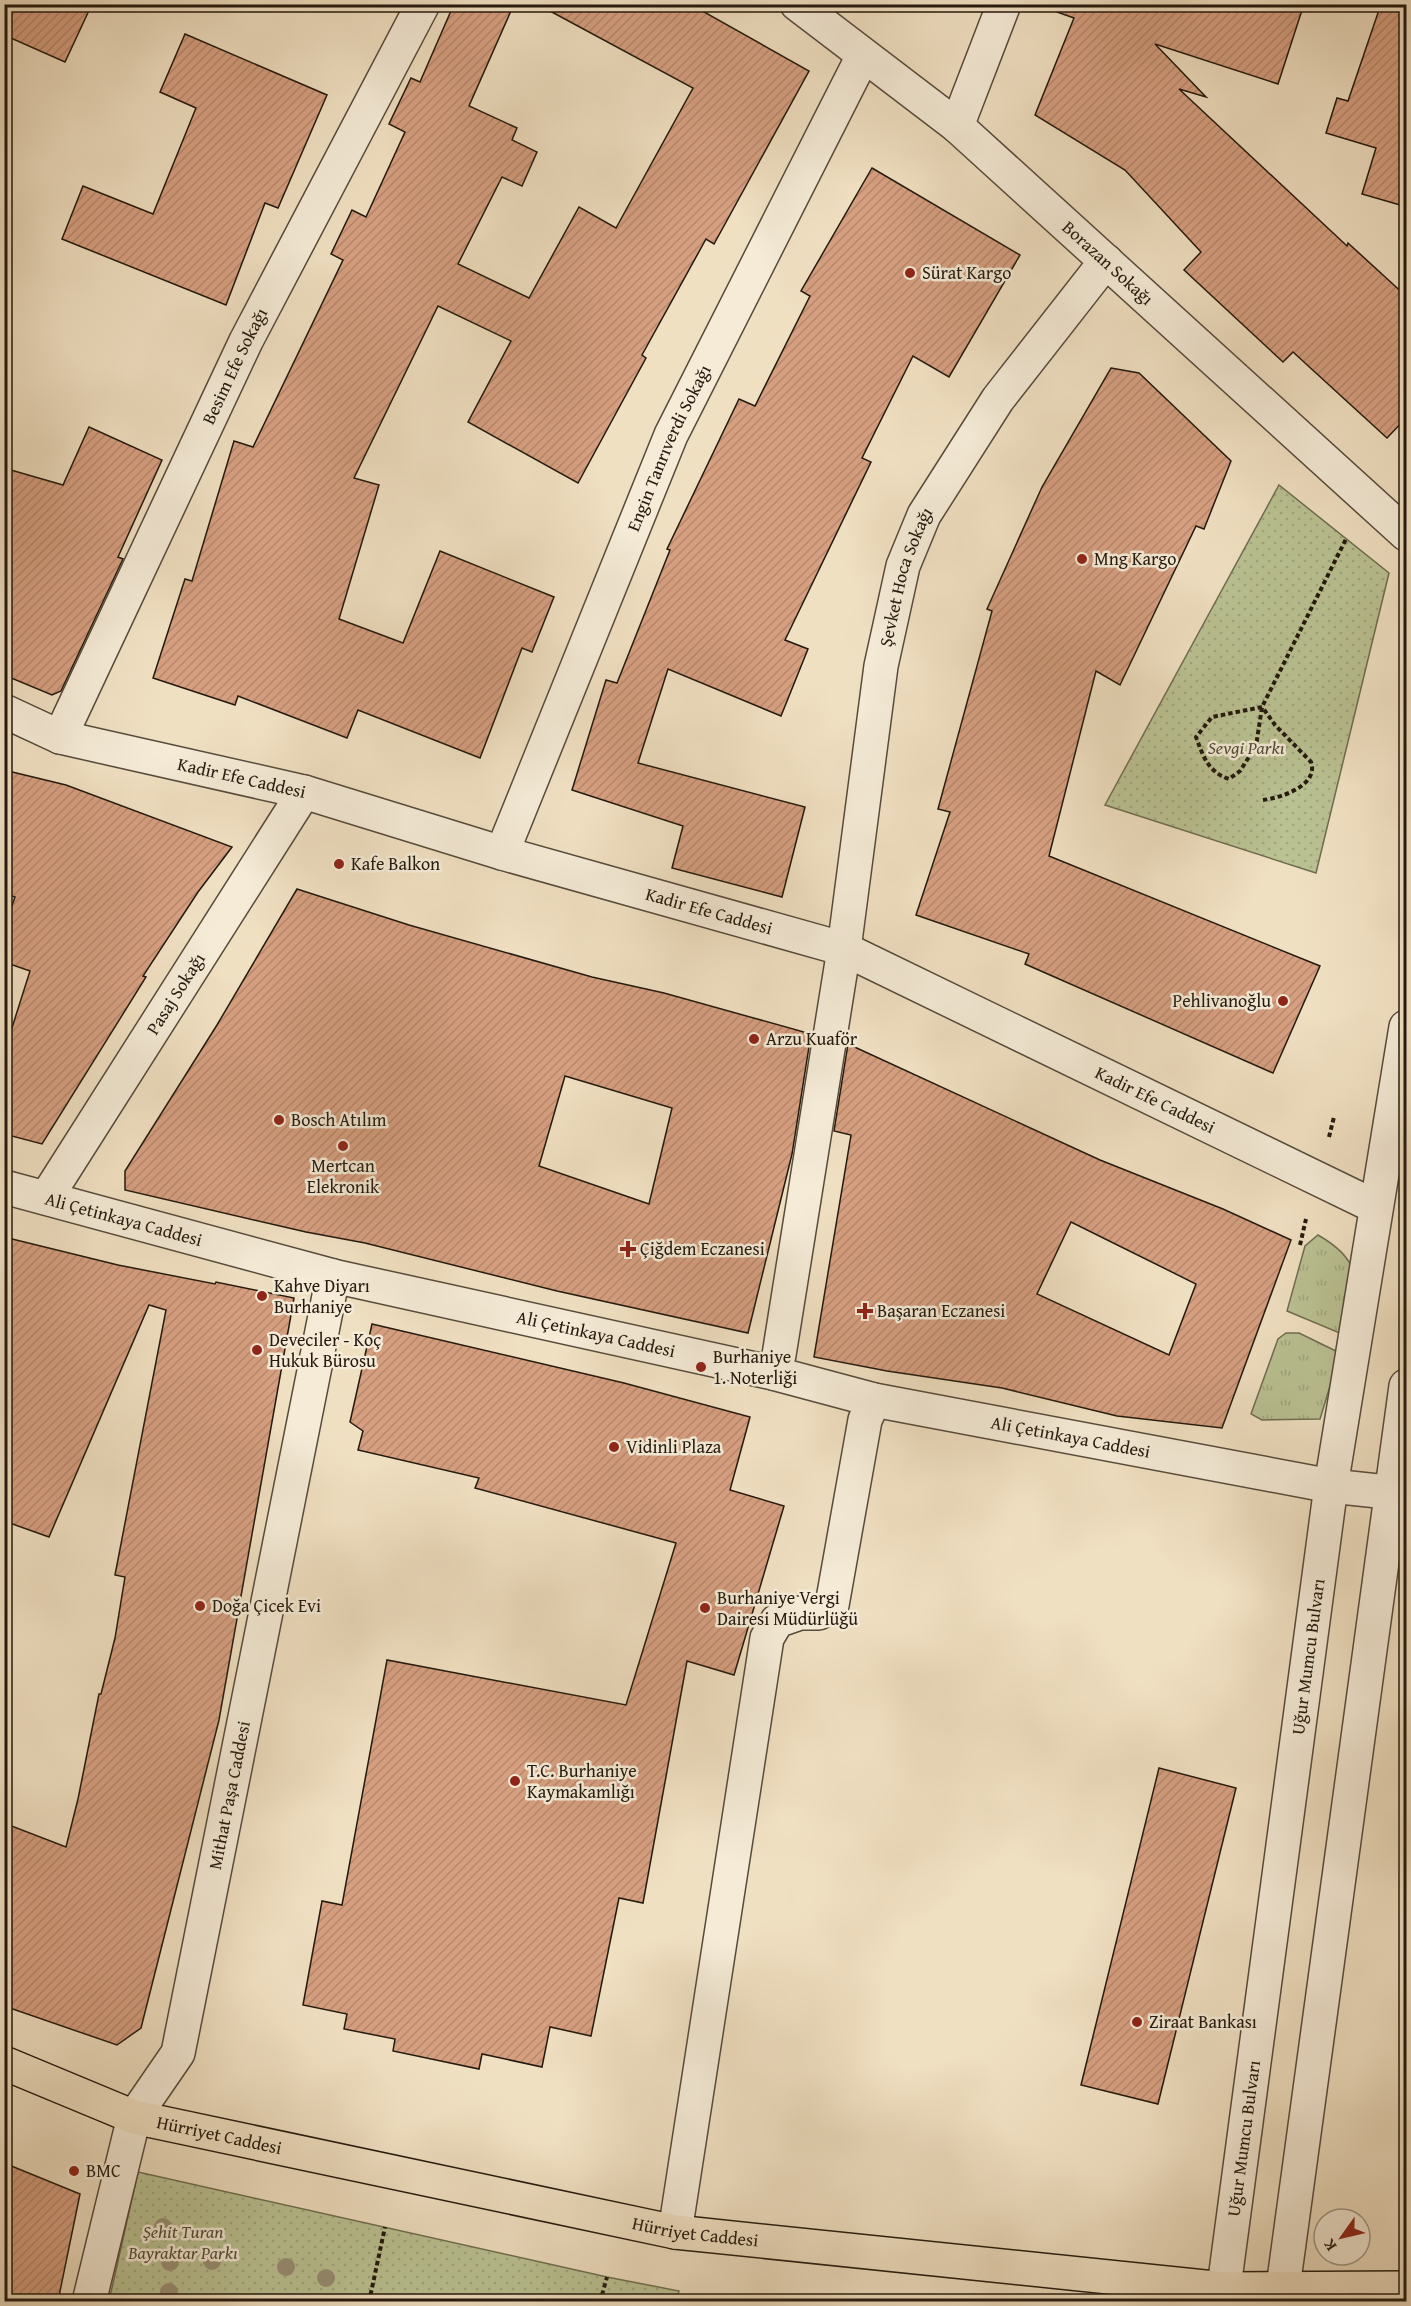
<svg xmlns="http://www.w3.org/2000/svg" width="1411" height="2306" viewBox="0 0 1411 2306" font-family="'Gentium Book Plus',serif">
  <defs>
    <pattern id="grass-tufts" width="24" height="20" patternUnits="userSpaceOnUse" patternTransform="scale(1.5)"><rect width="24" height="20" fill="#bac293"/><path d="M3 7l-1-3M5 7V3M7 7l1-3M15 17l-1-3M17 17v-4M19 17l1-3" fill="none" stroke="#a0a67e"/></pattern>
    <pattern id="park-dots" width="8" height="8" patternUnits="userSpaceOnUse" patternTransform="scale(1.5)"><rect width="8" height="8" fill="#bac293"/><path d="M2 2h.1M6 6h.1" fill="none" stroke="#a0a67e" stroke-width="1.8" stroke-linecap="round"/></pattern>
    <pattern id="building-hatch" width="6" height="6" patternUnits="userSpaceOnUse" patternTransform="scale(1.5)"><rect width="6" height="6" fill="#d69f80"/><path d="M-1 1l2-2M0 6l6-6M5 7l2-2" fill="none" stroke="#b7886d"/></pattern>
  </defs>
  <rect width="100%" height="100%" fill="#f0e0c2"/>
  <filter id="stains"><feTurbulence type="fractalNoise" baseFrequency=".00333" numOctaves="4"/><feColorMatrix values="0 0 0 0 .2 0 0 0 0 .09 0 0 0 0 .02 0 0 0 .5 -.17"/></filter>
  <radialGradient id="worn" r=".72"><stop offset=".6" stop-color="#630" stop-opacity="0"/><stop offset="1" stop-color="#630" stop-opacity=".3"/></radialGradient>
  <g fill="url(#grass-tufts)" stroke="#6e6e50" stroke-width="1.5">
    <path d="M1318 1235C1370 1265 1353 1285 1342 1334L1287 1311 1305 1246Z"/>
    <path d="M1286 1333H1299L1340 1353 1320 1419 1262 1420 1251 1414 1278 1339Z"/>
  </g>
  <g fill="url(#park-dots)" stroke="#6e6e50" stroke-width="1.5">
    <path d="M1279 485 1389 573 1316 873 1105 805Z"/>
    <path d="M138 2172 607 2277 679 2291 676 2301H109Z"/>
  </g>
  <g fill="url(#building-hatch)" stroke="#23190e" stroke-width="1.5" fill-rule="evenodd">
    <path d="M4 4H92L65 62 4 35Z"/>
    <path d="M454 4H514L469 106 517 128 512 140 537 152 522 186 502 177 458 264 529 298 579 207 616 228 693 88 537 4H690L809 71 714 244 706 239 642 355 646 358 578 483 468 422 511 341 438 306 354 478 379 485 339 619 403 643 440 551 554 597 532 652 522 648 480 758 358 710 347 738 238 696 235 705 153 678 185 579 192 581 234 441 253 447 343 260 331 254 352 210 366 217 405 132 389 124 411 78 420 82Z"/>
    <path d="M1058 4H1304L1278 84 1155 44 1206 97 1179 89 1347 246 1348 243 1407 297V417L1387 438 1293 352 1283 362 1184 270 1201 252 1125 170 1035 115 1074 18 1057 12Z"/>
    <path d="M1381 4H1407V207L1362 194 1376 148 1326 133 1337 98 1348 101Z"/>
    <path d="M185 34 327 95 278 208 265 203 226 305 62 239 83 186 153 214 196 108 160 92Z"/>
    <path d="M872 168 1020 255 949 377 913 356 862 458 871 462 785 640 808 649 781 716 668 669 638 763 805 807 782 897 672 868 683 826 572 790 606 680 617 683 670 550 667 549 739 399 755 406 810 296 801 291Z"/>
    <path d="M1111 368 1139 373 1231 461 1204 529 1196 526 1120 685 1096 671 1049 856 1320 966 1273 1073 1025 964 1029 954 916 915 950 812 938 809 992 611 987 609 1042 487Z"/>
    <path d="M89 427 162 460 118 557 123 559 61 691 52 695 4 675V468L63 485Z"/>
    <path d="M4 770 66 785 232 847 198 892 143 976 146 977 42 1144 4 1134V1053L30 971 4 962V928L15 897 4 894Z"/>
    <path d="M297 889 409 925 592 977 664 993 811 1034 792 1154 748 1333 557 1291 365 1243 306 1232 125 1190V1171L217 1025ZM565 1076 672 1108 649 1204 539 1166Z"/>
    <path d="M848 1044 1100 1160 1223 1209 1291 1240 1222 1428 1117 1416 1002 1388 887 1371 814 1357 851 1135 834 1131ZM1071 1222 1196 1284 1169 1355 1037 1294Z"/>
    <path d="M4 1237 118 1265 215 1284 216 1282 294 1298 219 1720 141 2028 117 2045 4 2006V1823L66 1847 78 1799 99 1694H101L115 1638 125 1577 115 1575 166 1310 149 1305 49 1537 4 1521Z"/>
    <path d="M372 1324 624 1383 750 1417 730 1490 784 1506 734 1675 687 1661 643 1903 619 1898 591 2036 550 2027 542 2067 482 2054 479 2069 393 2051 395 2039 344 2029 347 2014 303 2005 322 1901 342 1905 387 1660 626 1705 676 1543 475 1488 479 1478 358 1450 363 1431 350 1422Z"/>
    <path d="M1159 1768 1236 1788 1158 2104 1081 2085Z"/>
    <path d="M4 2163 80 2194 58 2301H4Z"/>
  </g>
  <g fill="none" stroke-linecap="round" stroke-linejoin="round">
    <defs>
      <g id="minor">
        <path id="s1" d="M797 4 957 126 1406 534"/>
        <path d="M957 126 1004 4"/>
        <path id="s2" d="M4 711 60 737 304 792 502 853 844 949 1376 1207"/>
        <path id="s3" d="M60 737 246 341 423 4"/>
        <path id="s4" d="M502 853 671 435 863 56"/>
        <path id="s5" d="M4 1187 333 1276 773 1373 874 1400 1331 1486 1406 1494"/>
        <path id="s6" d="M46 1198 304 792"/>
        <path id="s7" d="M773 1373 779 1355 844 949 881 666 903 566 924 515 998 399 1106 261"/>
        <path d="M675 2232 767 1638 777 1621 800 1613H819L832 1605 865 1420 874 1400"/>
        <path id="s8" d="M89 2302 134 2117 178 2053 333 1276"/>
        <path id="s9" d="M1222 2302 1331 1486 1406 1027"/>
        <path d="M1281 2302 1406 1386"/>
      </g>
      <g id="major">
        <path id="s10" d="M4 2063 134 2117 675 2232 1224 2289 1406 2288"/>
      </g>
    </defs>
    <use href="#minor" stroke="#564b3b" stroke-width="36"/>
    <use href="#major" stroke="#23190e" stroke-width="36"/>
    <g stroke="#23190e" stroke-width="4" stroke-dasharray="4.5 3" stroke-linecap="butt">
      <path d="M1262 707 1212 717 1196 737C1203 756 1208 772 1229 779L1240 771 1256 746 1262 707 1346 539"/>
      <path d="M1263 800C1280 798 1319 786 1311 762L1275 725 1263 708"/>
      <path d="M1329 1137 1334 1117"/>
      <path d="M1300 1245 1306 1219"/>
      <path d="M369 2302 385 2227"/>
      <path d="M600 2302 607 2277"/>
    </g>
    <use href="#minor" stroke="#f5ebd7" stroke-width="33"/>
    <use href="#major" stroke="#f0e0c2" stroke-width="33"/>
  </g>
  <g fill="#988f75">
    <circle cx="163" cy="2227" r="9"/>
    <circle cx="212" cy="2261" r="9"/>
    <circle cx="170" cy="2262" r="9"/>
    <circle cx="286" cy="2267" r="9"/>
    <circle cx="326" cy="2278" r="9"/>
    <circle cx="169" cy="2292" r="9"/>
  </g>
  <g fill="#8f2418" stroke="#f5ebd7" stroke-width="2">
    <circle cx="910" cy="273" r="6"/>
    <circle cx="1082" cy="559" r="6"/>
    <circle cx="339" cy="864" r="6"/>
    <circle cx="1283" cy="1001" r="6"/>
    <circle cx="754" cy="1039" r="6"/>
    <circle cx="279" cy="1120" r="6"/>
    <circle cx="343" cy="1146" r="6"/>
    <path d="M625 1240h6v6h6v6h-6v6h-6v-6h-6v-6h6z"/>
    <circle cx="262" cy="1296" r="6"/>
    <path d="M862 1302h6v6h6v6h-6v6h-6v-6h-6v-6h6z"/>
    <circle cx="257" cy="1350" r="6"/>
    <circle cx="701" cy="1367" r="6"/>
    <circle cx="614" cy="1447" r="6"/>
    <circle cx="200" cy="1606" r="6"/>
    <circle cx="705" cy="1608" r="6"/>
    <circle cx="515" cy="1781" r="6"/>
    <circle cx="1137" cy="2022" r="6"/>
    <circle cx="74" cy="2171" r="6"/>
  </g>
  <g text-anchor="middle" stroke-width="5" stroke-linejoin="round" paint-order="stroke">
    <g font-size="18" fill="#23190e" stroke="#f5ebd7">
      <text dy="6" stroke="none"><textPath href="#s1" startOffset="405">Borazan Sokağı</textPath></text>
      <text dy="6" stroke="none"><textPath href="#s3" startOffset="410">Besim Efe Sokağı</textPath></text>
      <text dy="6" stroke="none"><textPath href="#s4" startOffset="438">Engin Tanrıverdi Sokağı</textPath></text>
      <text dy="6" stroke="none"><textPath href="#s7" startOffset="808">Şevket Hoca Sokağı</textPath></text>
      <text dy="6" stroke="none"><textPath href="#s2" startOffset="248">Kadir Efe Caddesi</textPath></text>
      <text dy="6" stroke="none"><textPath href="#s2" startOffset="734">Kadir Efe Caddesi</textPath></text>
      <text dy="6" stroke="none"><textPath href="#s6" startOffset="242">Pasaj Sokağı</textPath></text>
      <text dy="6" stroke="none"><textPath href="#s2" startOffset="1220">Kadir Efe Caddesi</textPath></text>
      <text dy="6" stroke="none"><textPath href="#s5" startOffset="124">Ali Çetinkaya Caddesi</textPath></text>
      <text dy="6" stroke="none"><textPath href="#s5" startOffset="610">Ali Çetinkaya Caddesi</textPath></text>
      <text dy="6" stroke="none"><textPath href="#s5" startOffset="1096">Ali Çetinkaya Caddesi</textPath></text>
      <text dy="6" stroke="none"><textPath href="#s9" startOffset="651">Uğur Mumcu Bulvarı</textPath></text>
      <text dy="6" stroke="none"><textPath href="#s8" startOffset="531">Mithat Paşa Caddesi</textPath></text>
      <text dy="6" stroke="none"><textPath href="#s10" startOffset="228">Hürriyet Caddesi</textPath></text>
      <text dy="6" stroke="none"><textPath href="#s9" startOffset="165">Uğur Mumcu Bulvarı</textPath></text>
      <text dy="6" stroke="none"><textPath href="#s10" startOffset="714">Hürriyet Caddesi</textPath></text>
    </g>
    <g font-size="18" fill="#23190e" stroke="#f5ebd7" text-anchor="start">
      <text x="922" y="279">Sürat Kargo</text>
      <text x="1094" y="565">Mng Kargo</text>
      <text x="351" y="870">Kafe Balkon</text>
      <text x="1271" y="1007" text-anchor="end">Pehlivanoğlu</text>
      <text x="766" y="1045">Arzu Kuaför</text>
      <text x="291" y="1126">Bosch Atılım</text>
      <text x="343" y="1172" text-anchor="middle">Mertcan<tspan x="343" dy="21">Elekronik</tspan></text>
      <text x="640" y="1255">Çiğdem Eczanesi</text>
      <text x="274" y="1292">Kahve Diyarı<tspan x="274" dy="21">Burhaniye</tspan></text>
      <text x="877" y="1317">Başaran Eczanesi</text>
      <text x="269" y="1346">Deveciler - Koç<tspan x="269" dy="21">Hukuk Bürosu</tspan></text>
      <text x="713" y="1363">Burhaniye<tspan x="713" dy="21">1. Noterliği</tspan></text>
      <text x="626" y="1453">Vidinli Plaza</text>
      <text x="717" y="1604">Burhaniye Vergi<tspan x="717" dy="21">Dairesi Müdürlüğü</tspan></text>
      <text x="212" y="1612">Doğa Çicek Evi</text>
      <text x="527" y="1777">T.C. Burhaniye<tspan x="527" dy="21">Kaymakamlığı</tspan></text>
      <text x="1149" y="2028">Ziraat Bankası</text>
      <text x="86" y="2177">BMC</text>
    </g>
    <g font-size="18" font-style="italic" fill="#504c36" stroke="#f5ebd7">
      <text x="1246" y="754">Sevgi Parkı</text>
      <text x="183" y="2238">Şehit Turan<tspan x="183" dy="21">Bayraktar Parkı</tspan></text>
    </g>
  </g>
  <rect width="1411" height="2306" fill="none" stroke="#f0e0c2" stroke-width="24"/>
  <rect x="6" y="6" width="1399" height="2294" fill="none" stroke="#23190e" stroke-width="3"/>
  <rect x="12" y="12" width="1387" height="2282" fill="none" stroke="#23190e" stroke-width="1.5"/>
  <g transform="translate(1342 2237) rotate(236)"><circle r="28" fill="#f5ebd7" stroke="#a19787" stroke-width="1.5"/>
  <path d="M0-4.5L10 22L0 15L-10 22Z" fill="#8f2418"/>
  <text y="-9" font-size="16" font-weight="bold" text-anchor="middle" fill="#23190e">K</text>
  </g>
  <rect width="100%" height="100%" filter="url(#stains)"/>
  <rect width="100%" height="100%" fill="url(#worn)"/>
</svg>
